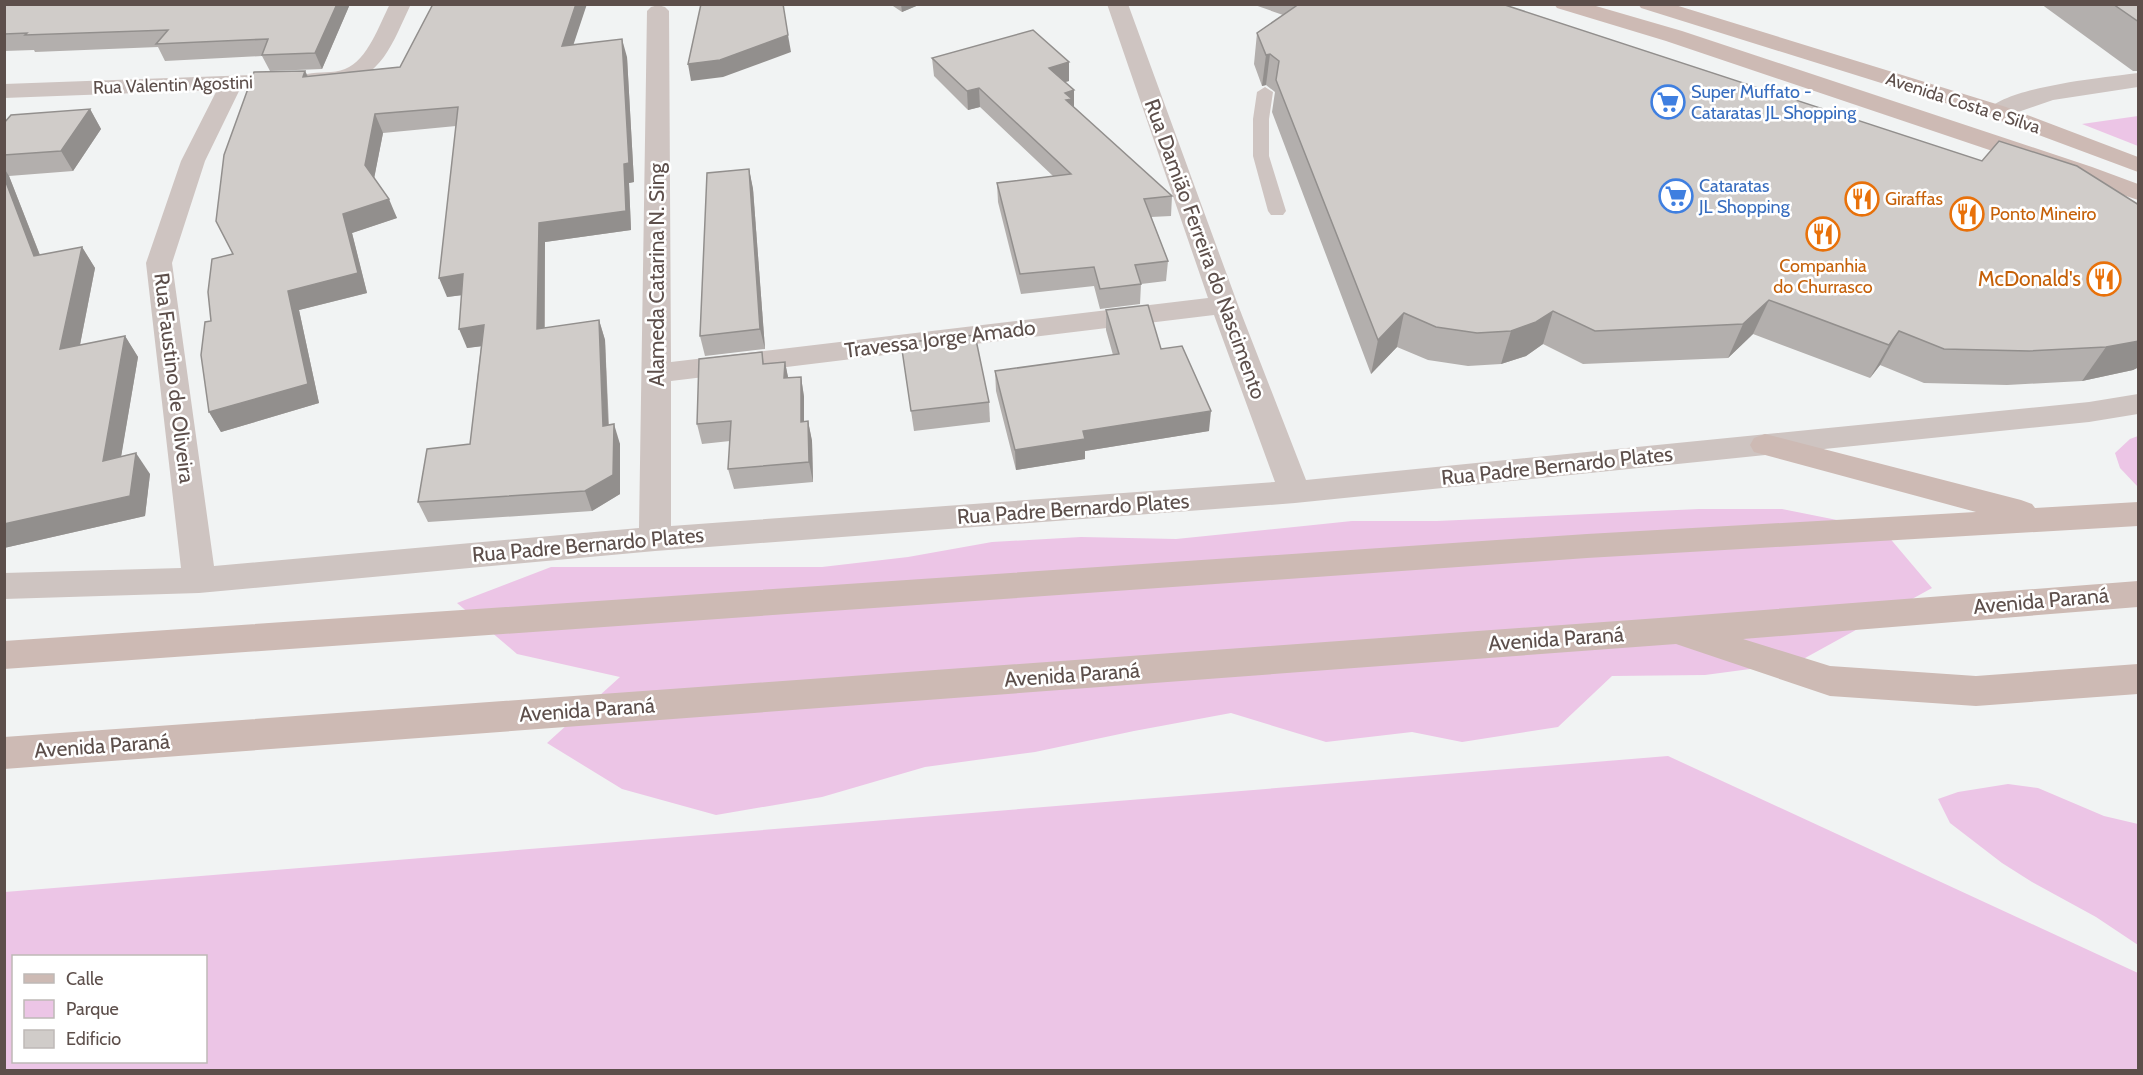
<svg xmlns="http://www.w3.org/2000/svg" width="2143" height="1075" viewBox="0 0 2143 1075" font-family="Cabin,sans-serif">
  <rect width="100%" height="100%" fill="#f1f3f3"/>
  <g fill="#ecc5e6" fill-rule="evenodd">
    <path d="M2138 116V146L2082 124Z"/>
    <path d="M2138 436V487L2120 468 2115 453 2130 439Z"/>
    <path d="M1699 509H1782L1882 529 1932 588 1796 663 1705 675 1612 676 1558 727 1462 742 1412 732 1326 742 1231 713 1134 731 1035 752 925 767 822 797 716 815 622 789 547 743 620 677 517 654 457 603 551 567H822L908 557 992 542 1081 537 1176 539 1352 521H1437Z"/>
    <path d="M1668 756 2138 973V1070H5V892ZM206 956V1062H14V956Z"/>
    <path d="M2008 784 2038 788 2104 816 2138 824V945L2096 917 2032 882 2002 863 1950 823 1938 799 1958 792Z"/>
  </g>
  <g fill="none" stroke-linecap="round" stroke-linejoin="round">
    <path fill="#cec4c1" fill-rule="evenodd" d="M1265 87 1273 92 1269 119V156L1286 211 1283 215H1271L1268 211 1253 156V119L1257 92Z"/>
    <g fill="#cec4c1" fill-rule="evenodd">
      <path d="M390 4H411C393 41 382 81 335 85 325 86 316 86 307 84L304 79 307 74C319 71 333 74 345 69 368 60 379 25 390 4Z"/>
      <path d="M1107 4H1128L1238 305 1306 480 2089 402 2138 394V414L2089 422 1295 503 655 551 199 593 4 599V573L181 568 146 263 181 161 217 90 4 98V84L252 75 260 77 263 82 260 87 240 89 205 161 172 263 214 566 639 528 647 11 651 7 658 5 665 7 669 11 671 362 1208 298ZM1214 315 1275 482 671 526V381Z"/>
      <path d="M2138 73V87L2053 100 1998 119 1990 117 1986 112C2003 87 2107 77 2138 73Z"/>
    </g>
    <g fill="#cdbab4" fill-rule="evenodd">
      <path d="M1554 4H1589L1682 31 2092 167 2138 184V200L1666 41 1557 8Z"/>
      <path d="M1638 4H1672L2006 107 2138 157V172L1990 117 1641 8Z"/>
      <path d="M1765 434 2021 500 2032 504 2035 508 2138 502V526L1587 558 4 669V641L1587 534 1976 512 1754 452 1750 445 1754 438Z"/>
      <path d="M2138 581V607L1743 639 1830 666 1976 676 2138 664V694L1976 706 1830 696 1676 644 4 769V737L1673 617Z"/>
    </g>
  </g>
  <g fill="#b3afad">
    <path d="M4 4H350L322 69 270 71 262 56 165 61 158 47 35 52 34 50 4 51Z"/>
    <path d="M890 4H921L902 12Z"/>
    <path d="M1252 4H1502L1982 161 2139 205V367L2133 370 2082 381 2007 385 1924 383 1880 365 1870 378 1753 334 1728 358 1583 364 1543 344 1526 356 1501 364 1468 366 1428 360 1397 347 1371 374 1272 112 1275 92 1266 85 1262 86 1254 64 1257 33 1283 15Z"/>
    <path d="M2041 4H2139V71H2133Z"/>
    <path d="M574 45 627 57 634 182 629 183 631 230 545 242V328L599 320 605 340 609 425 620 444V494L592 511 428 522 418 502 470 444 481 346 467 348 462 295 447 297 456 126 383 133 374 178 397 218 352 233 367 293 299 310 319 403 221 432 209 412 211 321 233 254 305 71 308 76 400 67Z"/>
    <path d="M932 58 1069 62V81L1065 82 1074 108 1172 196 1171 216 1151 217 1168 261 1166 281 1141 284 1140 304 1100 309 1094 286 1021 294 998 202 997 183 1053 176 980 107 968 110 934 76Z"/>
    <path d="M90 109 101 129 73 171 9 176 40 255 82 247 95 268 80 345 125 336 138 357 121 456 150 474 145 516 4 548V123Z"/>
    <path d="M749 169 753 189 765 349 705 356 700 336Z"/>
    <path d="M1106 310 1161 349 1209 431 1085 451V459L1016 470 996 391 995 371 1113 355 1106 330Z"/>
    <path d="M901 343 989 402 990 422 914 431Z"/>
    <path d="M762 352 764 364 785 362 788 378 801 377 804 397V421H808L812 441 813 482 734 489 728 469 730 441 702 444 697 424Z"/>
  </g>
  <g fill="#928f8d">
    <path d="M337 4H350L322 69 315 53Z"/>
    <path d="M576 4H587L567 64 562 46Z"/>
    <path d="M901 4H921L902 12Z"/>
    <path d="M788 35 791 52 723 77 691 81 688 64Z"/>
    <path d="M622 39 627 57 634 182 629 183 631 230 545 242 544 349 537 329 539 223Z"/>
    <path d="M1270 54 1266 85 1262 86 1266 55Z"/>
    <path d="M1069 62V81L1049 86V68Z"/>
    <path d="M305 71 313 89 303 77Z"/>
    <path d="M979 88 980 107 968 110 967 91Z"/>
    <path d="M1074 90V109L1066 119 1065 93Z"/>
    <path d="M90 109 101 129 73 171 61 151Z"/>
    <path d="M375 114 383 133 373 184 365 165Z"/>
    <path d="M4 168 9 176 48 276 34 256 4 177Z"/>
    <path d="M749 169 753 189 765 349 760 329Z"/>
    <path d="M389 199 397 218 352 233 367 293 299 310 319 403 221 432 209 412 288 291 343 214Z"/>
    <path d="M82 247 95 268 75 370 60 349Z"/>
    <path d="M463 274 471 294 447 297 439 278Z"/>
    <path d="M1769 300 1753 334 1728 358 1743 324Z"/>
    <path d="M1553 311 1543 344 1526 356 1501 364 1511 331Z"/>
    <path d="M1404 313 1397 347 1371 374 1378 340Z"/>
    <path d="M599 320 605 340 609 445 603 426Z"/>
    <path d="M484 325 492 345 467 348 459 329Z"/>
    <path d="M1899 331 1880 365 1870 378 1889 345Z"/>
    <path d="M125 336 138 357 117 481 103 461Z"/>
    <path d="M2139 341V367L2133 370 2082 381 2106 347Z"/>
    <path d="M785 362 789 382 784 378Z"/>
    <path d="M801 377 804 397V442L801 422Z"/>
    <path d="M1211 411 1209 431 1085 451V459L1016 470 1015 450 1083 431Z"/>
    <path d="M808 421 812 441 813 482 809 462Z"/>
    <path d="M614 424 620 444V494L592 511 585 491Z"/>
    <path d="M136 453 150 474 145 516 4 548V524Z"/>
  </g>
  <g fill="#d0ccc9" stroke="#928f8d" stroke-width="1.5">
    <path d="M4 4H337L315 53 262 55 268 39 156 44 168 30 25 35 27 33 4 34Z"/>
    <path d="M433 4H576L562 46 622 39 629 163 624 164 626 211 539 223 537 329 599 320 603 426 614 424 613 475 585 491 418 502 427 449 470 444 484 325 459 329 463 274 439 278 458 107 375 114 365 165 389 199 343 214 358 273 288 291 308 384 209 412 201 355 205 322 211 321 208 292 212 259 233 254 216 221 224 155 254 72 305 71 303 77 400 67Z"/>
    <path d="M701 4H783L788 35 720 60 688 64Z"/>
    <path d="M1299 4H1502L1982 161 1999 141 2077 166 2139 205V341L2106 347 2029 351 1944 349 1899 331 1889 345 1769 300 1743 324 1595 331 1553 311 1536 322 1511 331 1477 333 1436 327 1404 313 1378 340 1276 80 1279 61 1270 54 1266 55 1257 33Z"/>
    <path d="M2113 4H2139V22Z"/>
    <path d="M1033 30 1069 62 1049 68 1074 90 1065 93 1072 99 1066 100 1172 196 1144 199 1168 261 1135 265 1141 284 1100 289 1094 267 1020 274 997 183 1071 174 979 88 967 91 932 58Z"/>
    <path d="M90 109 61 151 4 155V123L11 115Z"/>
    <path d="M749 169 760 329 700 336 707 173Z"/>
    <path d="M4 177 34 256 82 247 60 349 125 336 103 461 136 453 130 496 4 524Z"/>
    <path d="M1148 305 1161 349 1182 346 1211 411 1083 431 1085 439 1015 450 995 371 1119 354 1106 310Z"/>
    <path d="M975 335 989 402 911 411 901 343Z"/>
    <path d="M762 352 763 364 785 362 784 378 801 377V422L808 421 809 462 728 469 731 421 697 424 699 359Z"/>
  </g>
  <defs>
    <symbol id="supermarket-ring" viewBox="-11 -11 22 22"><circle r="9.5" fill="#fff" stroke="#3f7fe0" stroke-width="1.5"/><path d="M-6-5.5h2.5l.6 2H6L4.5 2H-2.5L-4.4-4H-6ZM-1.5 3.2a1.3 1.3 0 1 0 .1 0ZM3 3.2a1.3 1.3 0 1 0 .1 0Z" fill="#3f7fe0"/></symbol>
    <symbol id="restaurant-ring" viewBox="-11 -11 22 22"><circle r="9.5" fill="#fff" stroke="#e8710a" stroke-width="1.5"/><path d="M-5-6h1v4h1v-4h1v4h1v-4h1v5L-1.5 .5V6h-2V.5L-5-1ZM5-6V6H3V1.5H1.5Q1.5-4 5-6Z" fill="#e8710a"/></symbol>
  </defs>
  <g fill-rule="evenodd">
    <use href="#supermarket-ring" x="1649" y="83" width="38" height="38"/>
    <use href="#supermarket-ring" x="1657" y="177" width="38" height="38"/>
    <use href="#restaurant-ring" x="1843" y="180" width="38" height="38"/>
    <use href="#restaurant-ring" x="1948" y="195" width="38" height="38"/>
    <use href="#restaurant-ring" x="1804" y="215" width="38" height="38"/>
    <use href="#restaurant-ring" x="2085" y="260" width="38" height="38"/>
  </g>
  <g text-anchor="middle" stroke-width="5" stroke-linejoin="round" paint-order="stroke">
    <g font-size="18" fill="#5d4f4b" stroke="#fff">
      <text transform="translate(173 85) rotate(-2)" y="6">Rua Valentin Agostini</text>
      <text transform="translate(1963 103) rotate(18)" y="6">Avenida Costa e Silva</text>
    </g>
    <g font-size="18" fill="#366cbe" stroke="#fff" text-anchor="start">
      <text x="1691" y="98">Super Muffato -<tspan x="1691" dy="21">Cataratas JL Shopping</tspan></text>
      <text x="1699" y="192">Cataratas<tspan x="1699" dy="21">JL Shopping</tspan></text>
    </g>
    <g font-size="18" fill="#c56008" stroke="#fff" text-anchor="start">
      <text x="1885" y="205">Giraffas</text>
      <text x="1990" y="220">Ponto Mineiro</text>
      <text x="1823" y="272" text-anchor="middle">Companhia<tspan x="1823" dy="21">do Churrasco</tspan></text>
    </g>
    <g font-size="21" fill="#5d4f4b" stroke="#fff">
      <text transform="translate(1205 249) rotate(70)" y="7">Rua Damião Ferreira do Nascimento</text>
      <text transform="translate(657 275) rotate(-90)" y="7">Alameda Catarina N. Sing</text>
      <text transform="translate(940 339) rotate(-7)" y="7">Travessa Jorge Amado</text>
      <text transform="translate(174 378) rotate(83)" y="7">Rua Faustino de Oliveira</text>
      <text transform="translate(1557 466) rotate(-6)" y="7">Rua Padre Bernardo Plates</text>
      <text transform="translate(1073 509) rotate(-4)" y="7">Rua Padre Bernardo Plates</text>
      <text transform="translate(588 545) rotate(-5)" y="7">Rua Padre Bernardo Plates</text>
      <text transform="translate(2041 601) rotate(-5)" y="7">Avenida Paraná</text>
      <text transform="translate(1556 639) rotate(-4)" y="7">Avenida Paraná</text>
      <text transform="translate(1072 675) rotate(-4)" y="7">Avenida Paraná</text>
      <text transform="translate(587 710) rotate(-4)" y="7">Avenida Paraná</text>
      <text transform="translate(102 746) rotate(-4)" y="7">Avenida Paraná</text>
    </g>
    <g font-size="21" fill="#c56008" stroke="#fff" text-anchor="end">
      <text x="2081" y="286">McDonald's</text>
    </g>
  </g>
  <rect width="2143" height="1075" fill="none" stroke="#5d4f4b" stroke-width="12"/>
  <rect x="12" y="955" width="195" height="108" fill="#ffffff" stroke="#beb9b7" stroke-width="1.5"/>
  <rect x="24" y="974" width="30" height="9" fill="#cdbab4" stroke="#beb9b7" stroke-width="1.5"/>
  <text x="66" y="985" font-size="18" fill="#5d4f4b">Calle</text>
  <rect x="24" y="1000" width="30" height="18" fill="#ecc5e6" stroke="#beb9b7" stroke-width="1.5"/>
  <text x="66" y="1015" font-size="18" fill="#5d4f4b">Parque</text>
  <rect x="24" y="1030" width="30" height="18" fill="#d0ccc9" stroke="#beb9b7" stroke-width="1.5"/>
  <text x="66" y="1045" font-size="18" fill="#5d4f4b">Edificio</text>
</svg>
